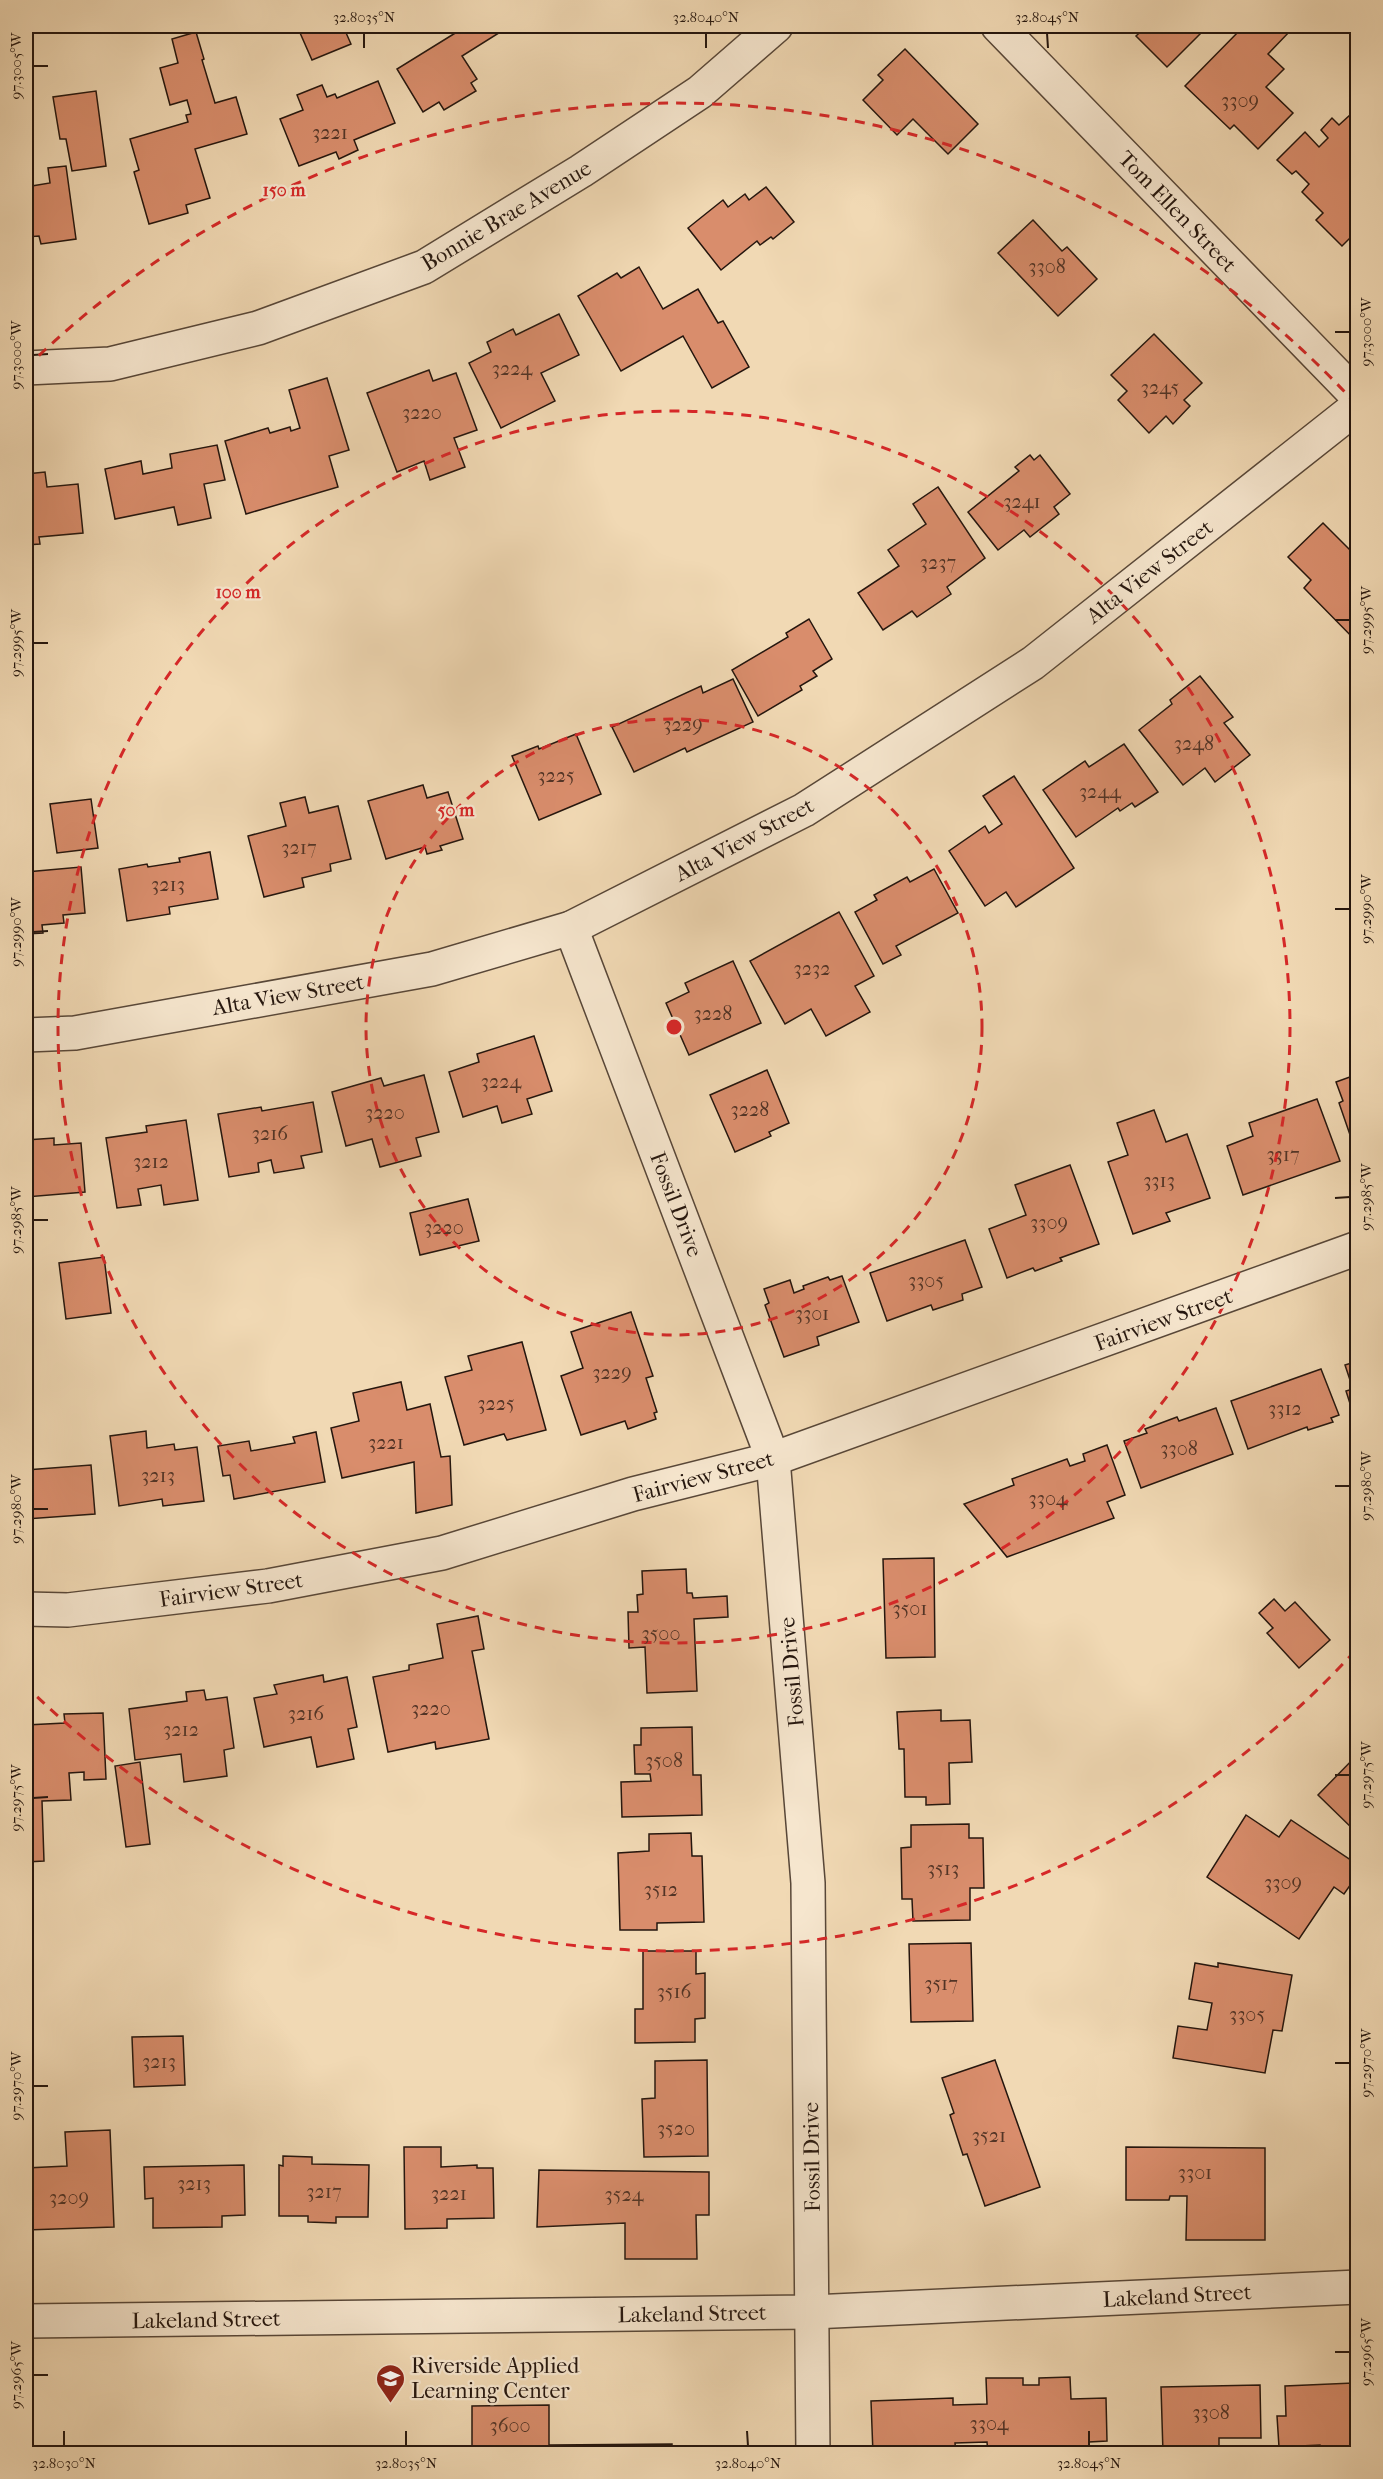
<svg xmlns="http://www.w3.org/2000/svg" width="1383" height="2479" viewBox="0 0 1383 2479" font-family="'IM FELL French Canon',serif">
  <rect width="100%" height="100%" fill="#f1d9b4"/>
  <filter id="stains"><feTurbulence type="fractalNoise" baseFrequency=".00333" numOctaves="4"/><feColorMatrix values="0 0 0 0 .2 0 0 0 0 .09 0 0 0 0 .02 0 0 0 .5 -.17"/></filter>
  <radialGradient id="worn" r=".72"><stop offset=".6" stop-color="#630" stop-opacity="0"/><stop offset="1" stop-color="#630" stop-opacity=".3"/></radialGradient>
  <g fill="#d98d6c" stroke="#25160e" stroke-width="1.5">
    <path d="M297 26H343L351 44 312 60Z"/>
    <path d="M464 26H499L502 31 462 56 477 79 471 83 476 91 444 110 439 102 423 112 397 69 465 27Z"/>
    <path d="M1147 26H1208L1167 67 1136 36Z"/>
    <path d="M1244 26H1251L1254 28 1257 26H1290L1293 28 1268 54 1284 69 1266 87 1293 113 1258 149 1234 125 1230 129 1185 86Z"/>
    <path d="M196 32 204 59 202 60 215 103 236 97 247 134 195 149 210 198 186 205 188 213 149 224 134 172 139 170 130 139 188 122 186 115 191 114 187 100 170 105 160 68 178 63 172 39Z"/>
    <path d="M905 49 978 124 948 154 913 119 897 135 863 100 883 80 878 75Z"/>
    <path d="M378 81 395 123 354 140 358 150 339 159 336 152 299 166 280 119 303 110 297 95 322 85 327 97 335 94 337 98Z"/>
    <path d="M96 91 106 166 72 171 66 139H60L53 97Z"/>
    <path d="M1350 115 1358 121V230L1342 246 1316 220 1323 213 1302 192 1309 184 1296 171 1292 174 1277 160 1305 132 1319 147 1328 138 1321 130 1332 118 1339 125Z"/>
    <path d="M66 166 76 239 41 244 39 236 26 237V187L50 183 48 168Z"/>
    <path d="M766 187 794 222 773 239 771 237 760 245 757 241 721 270 688 228 723 200 728 207 745 194 749 200Z"/>
    <path d="M1033 220 1062 251 1067 247 1097 279 1058 316 998 253Z"/>
    <path d="M639 267 663 309 698 289 718 323 723 321 749 367 712 388 683 336 621 371 578 296 617 273 621 278Z"/>
    <path d="M559 314 579 355 541 373 555 401 501 428 469 363 491 352 487 342 513 329 516 335Z"/>
    <path d="M1154 334 1202 383 1184 400 1190 406 1173 424 1166 416 1149 433 1118 400 1127 391 1111 375Z"/>
    <path d="M429 370 433 381 456 373 477 430 454 438 465 467 430 480 424 461 397 472 367 393Z"/>
    <path d="M327 378 349 450 329 456 338 487 246 514 225 441 268 428 270 433 290 427 291 431 300 428 289 390Z"/>
    <path d="M217 445 225 480 204 484 211 518 178 525 174 507 115 519 105 469 141 461 143 474 172 468 170 454Z"/>
    <path d="M1030 455 1034 460 1040 455 1070 494 1054 507 1059 514 1030 537 1024 530 998 550 968 512 1019 471 1015 467Z"/>
    <path d="M45 472 47 487 78 484 83 533 39 537 40 544 26 545V474Z"/>
    <path d="M938 487 985 558 947 587 951 594 917 617 912 611 883 630 858 593 899 566 888 550 926 524 913 504Z"/>
    <path d="M1323 523 1358 558V643L1304 588 1311 580 1288 557Z"/>
    <path d="M809 619 832 659 813 671 817 676 800 686 802 690 758 716 732 670 788 637 786 633Z"/>
    <path d="M1200 676 1233 717 1224 723 1250 755 1215 782 1205 768 1183 785 1139 730 1172 704 1170 700Z"/>
    <path d="M733 679 753 722 687 752 685 748 634 772 612 727 701 686 703 693Z"/>
    <path d="M576 734 601 794 539 820 512 756 538 746 539 749Z"/>
    <path d="M1124 744 1158 792 1135 807 1132 803 1120 811 1118 808 1076 837 1043 790 1085 761 1089 767Z"/>
    <path d="M1014 776 1074 868 1016 907 1006 892 985 906 949 851 985 826 989 833 1002 824 983 796Z"/>
    <path d="M423 785 427 798 448 792 463 839 440 846 442 850 427 854 425 847 386 859 368 801Z"/>
    <path d="M305 797 309 813 338 806 351 859 330 864 331 871 302 878 304 887 264 897 248 836 286 826 280 803Z"/>
    <path d="M91 799 98 848 57 853 50 804Z"/>
    <path d="M210 852 218 899 169 907 170 914 127 921 119 869 147 864 148 867 180 862 179 858Z"/>
    <path d="M81 867 85 913 63 915 64 923 42 925 43 933 26 934V872Z"/>
    <path d="M934 869 958 913 896 946 901 955 883 964 855 912 877 900 874 895 907 877 910 882Z"/>
    <path d="M839 912 874 976 855 986 870 1012 826 1036 811 1009 785 1024 750 961Z"/>
    <path d="M733 961 761 1023 689 1055 666 1003 689 992 685 983Z"/>
    <path d="M534 1036 552 1091 527 1099 532 1114 502 1123 497 1106 463 1117 449 1072 479 1062 477 1054Z"/>
    <path d="M767 1070 789 1123 769 1132 771 1136 735 1152 710 1095Z"/>
    <path d="M1358 1074V1154L1357 1155 1339 1103 1343 1101 1336 1082Z"/>
    <path d="M424 1075 439 1132 416 1138 421 1156 380 1167 372 1139 346 1146 332 1092 381 1078 384 1086Z"/>
    <path d="M1317 1099 1340 1161 1243 1195 1227 1146 1253 1136 1249 1123Z"/>
    <path d="M313 1102 322 1152 301 1156 304 1168 274 1173 271 1160 258 1163 259 1172 229 1177 218 1114 261 1107 262 1111Z"/>
    <path d="M1154 1110 1166 1142 1187 1134 1210 1198 1166 1213 1170 1221 1133 1234 1108 1162 1128 1155 1117 1123Z"/>
    <path d="M186 1120 198 1200 164 1205 161 1185 138 1189 141 1205 117 1208 106 1138 147 1132 146 1126Z"/>
    <path d="M54 1138V1145L81 1143 85 1192 26 1197V1140Z"/>
    <path d="M1070 1165 1099 1244 1060 1258 1062 1261 1035 1271 1033 1268 1007 1278 989 1229 1026 1215 1015 1185Z"/>
    <path d="M468 1199 479 1241 420 1255 410 1213Z"/>
    <path d="M965 1240 982 1287 962 1294 963 1300 933 1310 931 1305 887 1321 870 1273Z"/>
    <path d="M104 1257 111 1313 66 1319 59 1263Z"/>
    <path d="M842 1276 859 1322 817 1337 819 1345 784 1357 765 1305 769 1303 764 1289 790 1280 794 1293 804 1289 803 1286 828 1277 830 1280Z"/>
    <path d="M631 1312 653 1376 646 1378 657 1412 654 1413 656 1419 628 1429 625 1421 581 1435 561 1376 583 1368 571 1332Z"/>
    <path d="M522 1342 546 1430 507 1440 504 1434 464 1445 445 1377 472 1370 468 1356Z"/>
    <path d="M1358 1361V1415L1354 1416 1346 1391 1353 1389 1345 1365Z"/>
    <path d="M1321 1369 1339 1415 1331 1418 1333 1422 1308 1430 1307 1427 1248 1449 1231 1401Z"/>
    <path d="M401 1382 407 1410 430 1404 441 1457 450 1456 452 1505 416 1513 414 1462 342 1478 331 1428 359 1421 353 1393Z"/>
    <path d="M1216 1408 1233 1454 1141 1488 1124 1441 1147 1433 1145 1429 1177 1417 1179 1421Z"/>
    <path d="M146 1431 147 1448 174 1444 175 1450 197 1447 204 1501 163 1506 162 1499 119 1506 110 1436Z"/>
    <path d="M316 1432 325 1482 234 1499 230 1475 223 1476 218 1446 249 1441 251 1451 295 1443 293 1437Z"/>
    <path d="M1107 1445 1125 1495 1107 1502 1114 1518 1007 1557 964 1504 1014 1485 1012 1479 1067 1459 1070 1466 1085 1461 1083 1454Z"/>
    <path d="M91 1465 95 1514 26 1519V1470Z"/>
    <path d="M934 1558 935 1657 886 1658 883 1559Z"/>
    <path d="M686 1569 687 1593H692L693 1598 727 1596 728 1617 694 1619 697 1691 647 1693 645 1647 629 1648 628 1612H638L637 1595 643 1594 642 1571Z"/>
    <path d="M1274 1599 1285 1611 1295 1602 1330 1640 1299 1668 1267 1633 1273 1628 1259 1613Z"/>
    <path d="M478 1616 484 1649 472 1651 489 1739 436 1749 435 1742 388 1752 373 1677 409 1670V1665L443 1658 437 1624Z"/>
    <path d="M323 1675 324 1682 347 1677 357 1727 348 1729 354 1759 317 1767 311 1737 264 1747 254 1698 277 1694 274 1685Z"/>
    <path d="M204 1690 206 1700 227 1697 234 1748 224 1750 227 1776 184 1782 181 1754 135 1760 129 1709 187 1701 186 1692Z"/>
    <path d="M941 1710V1721L970 1720 972 1762 949 1763 950 1804 926 1805V1797H905L904 1749H899L897 1712Z"/>
    <path d="M103 1713 106 1779 84 1780V1772L69 1773 71 1800 42 1801 44 1861 26 1862V1725L65 1723 64 1714Z"/>
    <path d="M692 1727 693 1775H701L702 1815 622 1817 621 1782 651 1781 650 1774H635L634 1745H641V1728Z"/>
    <path d="M1358 1754V1834L1318 1795Z"/>
    <path d="M140 1762 150 1844 126 1847 115 1766Z"/>
    <path d="M1246 1815 1279 1837 1291 1820 1358 1865V1874L1344 1894 1334 1887 1299 1939 1207 1877Z"/>
    <path d="M969 1824V1838H983L984 1888H970V1920L913 1921 912 1899H902L901 1848 911 1847V1825Z"/>
    <path d="M691 1833 692 1856H702L704 1922 657 1923V1930H620L618 1853 649 1851V1834Z"/>
    <path d="M971 1943 973 2021 911 2022 909 1944Z"/>
    <path d="M643 1951H696V1974L705 1973V2018L695 2019V2042L635 2043V2009H643Z"/>
    <path d="M1195 1963 1218 1967V1963L1292 1975 1282 2031 1273 2030 1265 2073 1173 2058 1178 2026 1207 2030 1212 2003 1189 1999Z"/>
    <path d="M183 2036 185 2085 134 2087 132 2037Z"/>
    <path d="M707 2060 708 2156 644 2157 642 2099 655 2098V2061Z"/>
    <path d="M995 2060 1040 2187 985 2206 967 2154 963 2155 950 2115 954 2113 942 2078Z"/>
    <path d="M110 2130 114 2227 26 2230V2168L67 2166 65 2132Z"/>
    <path d="M404 2147H441V2167L477 2165V2168H493L494 2218 447 2219V2228L405 2229Z"/>
    <path d="M1126 2147 1265 2148V2240H1186L1187 2196H1170L1169 2200H1126Z"/>
    <path d="M283 2156 312 2157V2164L369 2165 368 2217H336V2223L308 2222V2216H279V2165L283 2166Z"/>
    <path d="M244 2165 245 2215 222 2216V2227L153 2228V2198L145 2199 144 2167Z"/>
    <path d="M539 2170 709 2172V2215H696L697 2259H625V2223L537 2227Z"/>
    <path d="M1070 2377 1071 2399 1106 2398 1107 2441 1089 2442 1090 2454H988L987 2442 955 2443 956 2454H873L871 2401 953 2398V2405L987 2404 986 2378H1023V2385H1039V2378Z"/>
    <path d="M1353 2383 1354 2396 1358 2395 1357 2454H1321L1320 2445 1279 2447 1277 2416H1286L1285 2386Z"/>
    <path d="M1260 2385 1261 2438H1219V2452L1163 2453 1161 2387Z"/>
    <path d="M549 2405V2445L672 2444V2454H472V2406Z"/>
  </g>
  <g fill="none" stroke-linecap="round" stroke-linejoin="round">
    <defs>
      <g id="minor">
        <path d="M998 26 1358 397"/>
        <path d="M26 368 110 364 258 328 424 267 581 171 700 92 776 26"/>
        <path d="M571 928 773 1459 808 1883 813 2454"/>
        <path d="M26 1035 75 1033 432 969 571 928 804 810 1033 663 1358 406"/>
        <path d="M26 1609 68 1610 268 1586 442 1553 633 1494 773 1459 1358 1248"/>
        <path d="M26 2321 812 2312 1358 2287"/>
      </g>
    </defs>
    <use href="#minor" stroke="#584738" stroke-width="36"/>
    <use href="#minor" stroke="#f6e6ce" stroke-width="33"/>
  </g>
  <path fill="none" stroke="#25160e" stroke-width="2" d="M364 33V48M706 33V48M1047 33 1048 48M33 66H48M1335 332H1350M33 355 48 354M1335 620H1350M33 643H48M1335 909H1350M33 932 48 931M1335 1198 1350 1197M33 1220H48M1335 1486H1350M33 1509H48M1335 1775H1350M33 1798 48 1797M1335 2063H1350M33 2086H48M1335 2352H1350M33 2375H48M64 2431V2446M406 2431V2446M747 2431 748 2446M1089 2431V2446"/>
  <g fill="none" stroke="#d62828" stroke-width="3" stroke-dasharray="10 8">
    <circle cx="674" cy="1027" r="308"/>
    <circle cx="674" cy="1027" r="616"/>
    <path d="M1355 1651A924 924 0 0 1 26 1686M26 368A924 924 0 0 1 1355 403"/>
  </g>
  <defs>
    <symbol id="school-pin" viewBox="-11 -11 22 30"><path d="M0 17L-7.5 6A9.5 9.5 0 1 1 7.5 6Z" fill="#8f2418" stroke="#f6e6ce"/><path d="M0-5L7-2L0 1L-7-2ZM-4 1L0 2.5L4 1V4Q0 6-4 4Z" fill="#fff"/></symbol>
  </defs>
  <g fill-rule="evenodd">
    <use href="#school-pin" x="374" y="2362" width="33" height="45"/>
  </g>
  <g text-anchor="middle" stroke-width="4.5" stroke-linejoin="round" paint-order="stroke">
    <g font-size="20" fill="#523426">
      <text x="1240" y="107">3309</text>
      <text x="330" y="139">3221</text>
      <text x="1047" y="273">3308</text>
      <text x="512" y="375">3224</text>
      <text x="1160" y="394">3245</text>
      <text x="422" y="419">3220</text>
      <text x="1022" y="508">3241</text>
      <text x="938" y="569">3237</text>
      <text x="683" y="731">3229</text>
      <text x="1194" y="750">3248</text>
      <text x="556" y="782">3225</text>
      <text x="1100" y="798">3244</text>
      <text x="299" y="854">3217</text>
      <text x="168" y="891">3213</text>
      <text x="812" y="975">3232</text>
      <text x="713" y="1020">3228</text>
      <text x="501" y="1088">3224</text>
      <text x="750" y="1116">3228</text>
      <text x="385" y="1119">3220</text>
      <text x="270" y="1140">3216</text>
      <text x="1283" y="1161">3317</text>
      <text x="151" y="1168">3212</text>
      <text x="1159" y="1187">3313</text>
      <text x="1049" y="1229">3309</text>
      <text x="444" y="1234">3220</text>
      <text x="926" y="1287">3305</text>
      <text x="812" y="1320">3301</text>
      <text x="612" y="1379">3229</text>
      <text x="496" y="1410">3225</text>
      <text x="1285" y="1415">3312</text>
      <text x="386" y="1449">3221</text>
      <text x="1179" y="1455">3308</text>
      <text x="158" y="1482">3213</text>
      <text x="1048" y="1505">3304</text>
      <text x="910" y="1615">3501</text>
      <text x="661" y="1640">3500</text>
      <text x="431" y="1715">3220</text>
      <text x="306" y="1720">3216</text>
      <text x="181" y="1736">3212</text>
      <text x="664" y="1767">3508</text>
      <text x="943" y="1875">3513</text>
      <text x="1283" y="1889">3309</text>
      <text x="661" y="1896">3512</text>
      <text x="941" y="1990">3517</text>
      <text x="674" y="1998">3516</text>
      <text x="1247" y="2021">3305</text>
      <text x="159" y="2068">3213</text>
      <text x="676" y="2135">3520</text>
      <text x="989" y="2142">3521</text>
      <text x="1195" y="2179">3301</text>
      <text x="194" y="2190">3213</text>
      <text x="324" y="2198">3217</text>
      <text x="449" y="2200">3221</text>
      <text x="624" y="2201">3524</text>
      <text x="69" y="2204">3209</text>
      <text x="1211" y="2419">3308</text>
      <text x="989" y="2430">3304</text>
      <text x="510" y="2432">3600</text>
    </g>
    <g font-size="22" fill="#25160e" stroke="#f6e6ce">
      <text transform="translate(1178 211) rotate(46)" y="8">Tom Ellen Street</text>
      <text transform="translate(506 215) rotate(-31)" y="8">Bonnie Brae Avenue</text>
      <text transform="translate(1149 571) rotate(-38)" y="8">Alta View Street</text>
      <text transform="translate(744 839) rotate(-28)" y="8">Alta View Street</text>
      <text transform="translate(288 994) rotate(-10)" y="8">Alta View Street</text>
      <text transform="translate(677 1204) rotate(69)" y="8">Fossil Drive</text>
      <text transform="translate(1163 1319) rotate(-20)" y="8">Fairview Street</text>
      <text transform="translate(703 1476) rotate(-15)" y="8">Fairview Street</text>
      <text transform="translate(231 1589) rotate(-8)" y="8">Fairview Street</text>
      <text transform="translate(791 1672) rotate(-95)" y="8">Fossil Drive</text>
      <text transform="translate(811 2157) rotate(-91)" y="8">Fossil Drive</text>
      <text transform="translate(1177 2295) rotate(-3)" y="8">Lakeland Street</text>
      <text transform="translate(692 2313) rotate(-1)" y="8">Lakeland Street</text>
      <text transform="translate(206 2319) rotate(-1)" y="8">Lakeland Street</text>
    </g>
    <g font-size="22" fill="#25160e" stroke="#f6e6ce" text-anchor="start">
      <text x="411" y="2373">Riverside Applied<tspan x="411" dy="25">Learning Center</tspan></text>
    </g>
  </g>
  <circle cx="674" cy="1027" r="9" fill="#d62828" stroke="#f6e6ce" stroke-width="3"/>
  <g font-size="18" text-anchor="middle" font-weight="bold" fill="#d62828" stroke="#f6e6ce" stroke-width="4.5" stroke-linejoin="round" paint-order="stroke">
    <text x="284" y="196">150 m</text>
    <text x="238" y="598">100 m</text>
    <text x="456" y="816">50 m</text>
  </g>
  <rect width="1383" height="2479" fill="none" stroke="#f1d9b4" stroke-width="66"/>
  <rect x="33" y="33" width="1317" height="2413" fill="none" stroke="#25160e" stroke-width="2"/>
  <g font-size="15" text-anchor="middle" fill="#25160e">
    <text x="364" y="22">32.8035°N</text>
    <text x="706" y="22">32.8040°N</text>
    <text x="1047" y="22">32.8045°N</text>
    <text transform="translate(16 66) rotate(-90)" y="5">97.3005°W</text>
    <text transform="translate(1366 332) rotate(-90)" y="5">97.3000°W</text>
    <text transform="translate(16 355) rotate(-90)" y="5">97.3000°W</text>
    <text transform="translate(1366 620) rotate(-90)" y="5">97.2995°W</text>
    <text transform="translate(16 643) rotate(-90)" y="5">97.2995°W</text>
    <text transform="translate(1366 909) rotate(-90)" y="5">97.2990°W</text>
    <text transform="translate(16 932) rotate(-90)" y="5">97.2990°W</text>
    <text transform="translate(1366 1197) rotate(-90)" y="5">97.2985°W</text>
    <text transform="translate(16 1220) rotate(-90)" y="5">97.2985°W</text>
    <text transform="translate(1366 1486) rotate(-90)" y="5">97.2980°W</text>
    <text transform="translate(16 1509) rotate(-90)" y="5">97.2980°W</text>
    <text transform="translate(1366 1775) rotate(-90)" y="5">97.2975°W</text>
    <text transform="translate(16 1798) rotate(-90)" y="5">97.2975°W</text>
    <text transform="translate(1366 2063) rotate(-90)" y="5">97.2970°W</text>
    <text transform="translate(16 2086) rotate(-90)" y="5">97.2970°W</text>
    <text transform="translate(1366 2352) rotate(-90)" y="5">97.2965°W</text>
    <text transform="translate(16 2375) rotate(-90)" y="5">97.2965°W</text>
    <text x="64" y="2468">32.8030°N</text>
    <text x="406" y="2468">32.8035°N</text>
    <text x="748" y="2468">32.8040°N</text>
    <text x="1089" y="2468">32.8045°N</text>
  </g>
  <rect width="100%" height="100%" filter="url(#stains)"/>
  <rect width="100%" height="100%" fill="url(#worn)"/>
</svg>
